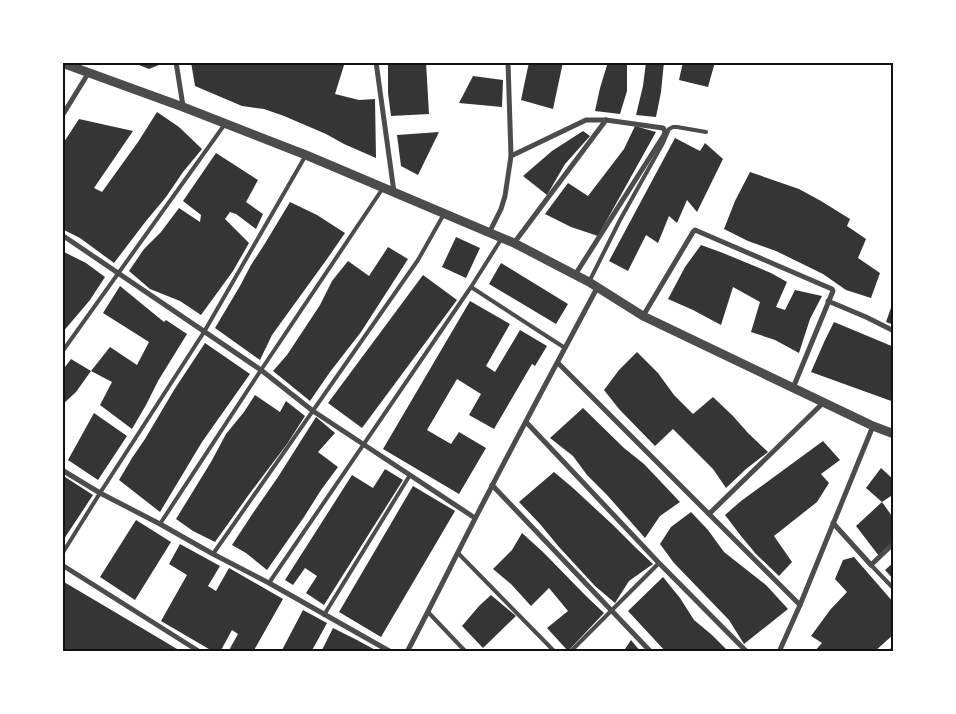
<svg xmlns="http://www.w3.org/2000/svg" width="956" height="714" viewBox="0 0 956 714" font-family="Arial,sans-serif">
  <rect width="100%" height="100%" fill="#fff"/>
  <g fill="#353535">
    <path d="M166 62 149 69 134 63V62Z"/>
    <path d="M191 62H345L335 94 359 100 375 99 376 158 344 144 326 134 284 116 264 109 242 106 195 86Z"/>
    <path d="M388 62H426L429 114 391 116 388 93Z"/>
    <path d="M529 62H563L553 109 521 100Z"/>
    <path d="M608 62H627V91L620 114 595 111 600 88Z"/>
    <path d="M646 62H664L661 92 656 117 636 115 643 86Z"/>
    <path d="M683 62H715L708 87 679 80Z"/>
    <path d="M473 76 503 80 502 107 459 103Z"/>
    <path d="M157 112 179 127 202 149 183 172 166 197 146 221 114 263 80 238 62 229V145L79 119 133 131 94 188 102 192 138 142Z"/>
    <path d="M635 126 656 132 598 236 571 227 545 214 568 183 588 196 624 149Z"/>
    <path d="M583 131 590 136 565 164 547 195 523 176 552 151Z"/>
    <path d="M439 132 418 175 401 166 397 135Z"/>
    <path d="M675 138 700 151 705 143 723 159 697 212 687 200 677 223 669 216 658 243 646 235 628 271 609 261Z"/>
    <path d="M216 153 258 180 246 202 263 214 256 229 236 214 230 212 225 219 249 243 233 271 201 315 180 301 150 289 129 271 144 249 161 232 179 208 200 222 201 215 183 201Z"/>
    <path d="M750 172 799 189 821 201 850 219 847 226 866 239 858 258 880 273 871 298 846 290 823 274 776 251 748 241 724 229 735 201Z"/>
    <path d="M290 202 317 215 345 233 327 259 272 335 260 360 215 328 240 286 251 265 264 245Z"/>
    <path d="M456 237 480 248 466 278 442 267Z"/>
    <path d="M701 245 723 253 771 273 787 282 776 307 785 310 795 290 822 296 810 319 799 353 775 340 751 332 760 302 733 287 721 325 693 310 668 299 685 267Z"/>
    <path d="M388 247 408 259 361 332 330 372 310 401 273 371 287 355 320 305 332 281 348 261 369 276Z"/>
    <path d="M62 251 86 263 105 277 90 300 62 333Z"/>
    <path d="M501 263 568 304 556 324 489 284Z"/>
    <path d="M423 275 457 300 362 428 328 403Z"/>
    <path d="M120 286 164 322 166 320 187 334 158 381 146 405 132 429 100 405 112 382 91 371 110 347 137 365 149 342 103 313Z"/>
    <path d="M470 301 510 324 486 366 495 372 520 330 547 346 535 366 532 364 494 429 469 415 481 394 457 379 427 430 451 444 459 432 486 448 459 494 383 449Z"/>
    <path d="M893 302H894V325L886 322Z"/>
    <path d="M834 322 894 347V402L811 372 825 340Z"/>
    <path d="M205 343 250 374 202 442 160 512 119 480 132 458 145 439 174 390Z"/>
    <path d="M637 352 658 373 674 395 693 414 713 397 733 416 748 433 768 452 746 469 726 488 713 469 673 429 655 446 619 409 604 390 619 370Z"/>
    <path d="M71 359 91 371 76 392 62 405V371Z"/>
    <path d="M255 395 280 412 286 401 305 416 287 444 250 493 215 542 193 531 176 519 211 462 226 434 244 412Z"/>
    <path d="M583 408 624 448 644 464 680 502 660 516 645 538 607 495 587 475 573 456 550 438Z"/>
    <path d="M94 413 127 436 98 480 68 460Z"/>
    <path d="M316 417 335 433 318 452 338 467 321 490 304 517 267 570 246 553 232 545 253 513 278 477Z"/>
    <path d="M823 441 840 460 821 474 829 483 817 502 774 536 792 562 779 576 756 554 741 536 725 515 741 501Z"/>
    <path d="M881 468 894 480V494L882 502 894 519V541L879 556 856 526 882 502 866 488Z"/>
    <path d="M385 469 403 480 324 605 306 593 317 576 305 568 293 585 285 580 352 475 373 488Z"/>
    <path d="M554 472 573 488 613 525 635 547 653 564 629 581 615 603 595 586 559 547 540 524 519 502Z"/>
    <path d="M62 475 93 495 62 542Z"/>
    <path d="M413 486 455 511 381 637 339 612Z"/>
    <path d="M691 512 708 530 724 552 766 585 788 609 744 644 729 620 674 563 660 544 671 527Z"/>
    <path d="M136 520 171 542 135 600 100 577Z"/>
    <path d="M522 533 543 552 586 596 604 613 568 651 547 628 568 611 549 588 531 606 511 584 493 569 512 550Z"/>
    <path d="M180 544 220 566 208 586 216 591 229 568 283 599 253 652H228L238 634 232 630 220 652H214L161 621 187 575 169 564Z"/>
    <path d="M854 557 894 603V634L874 652H814L822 643 811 636 830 610 847 592 835 579 843 560Z"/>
    <path d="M894 562V580L885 570Z"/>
    <path d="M663 577 680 598 694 620 712 635 729 652H666L628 611Z"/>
    <path d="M64 582 162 640 182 652H62V584Z"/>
    <path d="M491 595 516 616 483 648 462 626 479 606Z"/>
    <path d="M303 610 327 623 315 645 311 652H281Z"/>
    <path d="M333 628 357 640 379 652H321Z"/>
    <path d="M631 640 641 652H623Z"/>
  </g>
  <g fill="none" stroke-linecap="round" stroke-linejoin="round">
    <g stroke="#4c4c4c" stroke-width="4">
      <path d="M589 282 620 220 663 143 669 129 673 127H677L706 132"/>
      <path d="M471 287 565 348"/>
      <path d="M62 352 225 124"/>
      <path d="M160 524 261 370 383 188"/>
      <path d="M458 553 555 652"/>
      <path d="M62 554 100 493 204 332 306 155"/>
      <path d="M213 554 418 260 444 214"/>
      <path d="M871 565 894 589"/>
      <path d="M269 583 471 287 502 238"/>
      <path d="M428 612 466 652"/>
      <path d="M324 615 410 475"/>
      <path d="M570 652 659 563"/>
      <path d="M890 652 894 648"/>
    </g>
    <g stroke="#4c4c4c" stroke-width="5">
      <path d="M176 62 183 106"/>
      <path d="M376 62 394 192"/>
      <path d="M508 62 511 156"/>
      <path d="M62 116 89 72"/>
      <path d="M489 233 501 209 505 196 511 156 586 120H606L663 128 665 131 664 135 575 275"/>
      <path d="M62 235 261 370 313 411 475 518"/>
      <path d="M514 243 606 120"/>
      <path d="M828 301 866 317 894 331"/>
      <path d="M643 316 693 232 695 230 832 289 833 291 793 388"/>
      <path d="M558 363 800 605"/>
      <path d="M526 422 659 563 747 652"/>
      <path d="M62 470 100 493 160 524 213 554 269 583 391 652"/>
      <path d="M492 485 651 652"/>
      <path d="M709 514 824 402"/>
      <path d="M833 523 871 565 894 543"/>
      <path d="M62 565 200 652"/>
      <path d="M407 652C436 597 463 541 492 486 526 420 562 354 597 288"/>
      <path d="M779 652 800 605 873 426"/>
    </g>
    <path stroke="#4c4c4c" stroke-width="9" d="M62 63 183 107 306 155 514 243 589 282 643 316 873 426 894 434"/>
  </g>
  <rect width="956" height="714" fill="none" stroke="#ffffff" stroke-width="128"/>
  <rect x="64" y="64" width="828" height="586" fill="none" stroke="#111" stroke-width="2"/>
</svg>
